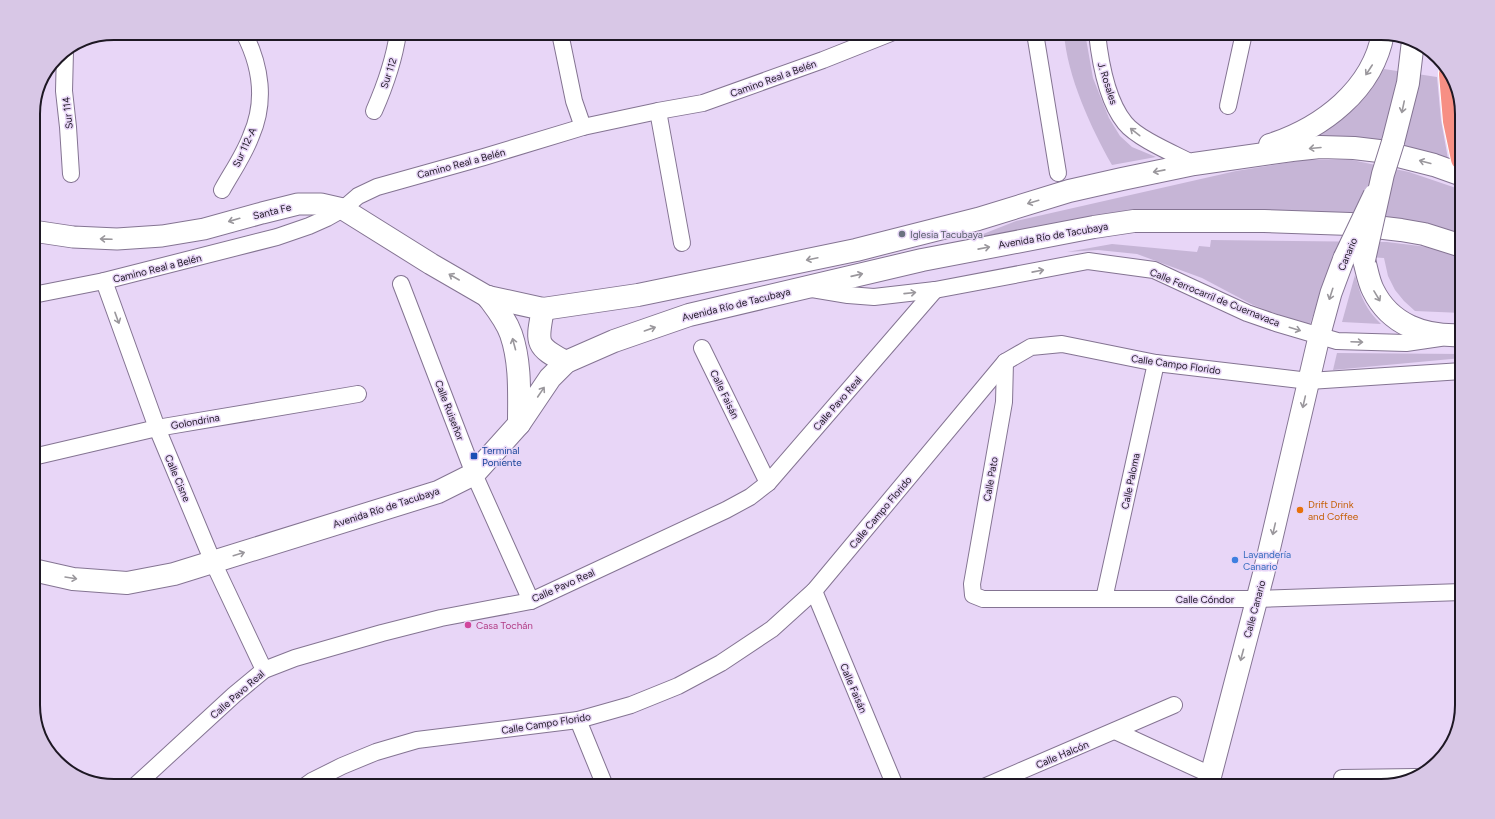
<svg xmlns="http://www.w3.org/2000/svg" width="1495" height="819" viewBox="0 0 1495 819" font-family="Figtree,sans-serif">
  <rect width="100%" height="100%" fill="#e8d6f7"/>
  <g fill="#c6b5d6">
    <path d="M1064 33H1085L1093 78 1109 118 1120 136 1132 147 1156 157 1112 165C1091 128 1067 76 1064 33Z"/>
    <path d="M1384 69 1437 77 1441 120 1448 159C1411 146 1372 135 1332 137 1322 137 1312 140 1302 141L1365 95Z"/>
    <path d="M1305 160H1352L1409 172 1456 188 1462 198V233L1408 225 1122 216 973 238 1016 221 1236 171Z"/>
    <path d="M1211 240 1387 242 1428 247 1462 255V313L1415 311 1404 301 1395 290 1388 276 1384 258 1334 255 1310 324 1285 317 1253 305 1202 278 1137 254 1098 250 1067 252 1112 244 1197 252 1199 246 1210 247Z"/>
    <path d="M1355 275C1361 297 1365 308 1381 324L1342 322Z"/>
    <path d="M1337 353 1462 354V358L1333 370Z"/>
  </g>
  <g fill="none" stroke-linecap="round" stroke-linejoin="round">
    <defs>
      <g id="minor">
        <path d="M560 33 574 101 583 127"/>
        <path d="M1035 33 1058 173"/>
        <path d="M1097 33C1100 61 1107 101 1125 123 1138 139 1175 154 1194 164"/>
        <path d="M65 51 64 91 68 127 71 174"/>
        <path d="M1228 106 1244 33"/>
        <path d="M374 111C385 86 394 61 398 33"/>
        <path d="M658 111 682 243"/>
        <path d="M222 190C232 172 244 155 251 136 266 102 261 66 244 33"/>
        <path d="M104 281 157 428 213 562 264 670"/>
        <path d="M401 284 474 474 531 601"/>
        <path d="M812 289 848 295 874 297 935 290 1088 261 1154 270 1247 313 1276 323 1337 341 1406 343 1440 338"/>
        <path d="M33 295 104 281 277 237 309 226 327 218 343 209 358 196 377 187 484 157 583 127 658 111 703 103 823 60 891 33"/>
        <path d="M702 348 768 483"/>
        <path d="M1005 362 1004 402 972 584 973 595 983 599H1257L1462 592"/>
        <path d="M33 457 157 428 358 394"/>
        <path d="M814 591 895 786"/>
        <path d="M1104 599 1156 363"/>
        <path d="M578 720 605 786"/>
        <path d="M1115 731 1211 775"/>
        <path d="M1342 778 1416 777"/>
        <path d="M135 786 234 695 264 670 295 658 382 633 441 618 531 601 726 510 750 497 768 483 935 290"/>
        <path d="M305 786 312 781 342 766 376 752 417 740 578 720 631 705 678 686 721 663 772 629 814 591 1005 362 1031 347 1062 344 1156 363 1309 381 1462 371"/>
        <path d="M986 786 1174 705"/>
      </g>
      <g id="tertiary">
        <path d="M33 231 73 237 117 239 162 236 204 229 262 213 298 204H321L343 209 431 264 488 297"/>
        <path d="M1208 786 1264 572 1319 337 1331 293 1344 258"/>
      </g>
      <g id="secondary">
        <path d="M1393 142 1408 83 1413 41"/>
        <path d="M1270 145C1322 128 1373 90 1383 33"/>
        <path d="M1364 260C1367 270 1368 280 1373 290 1390 325 1425 337 1462 335"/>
        <path d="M488 297 543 309 638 295 856 250 978 219 1069 191 1122 179 1194 164 1292 150 1320 147 1354 148 1379 151 1434 165 1462 175"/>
        <path d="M488 297C497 309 506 320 511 334 521 363 519 395 519 424"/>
        <path d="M543 309C537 342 534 346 566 362"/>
        <path d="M33 570 73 579 127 583 174 574 438 492 474 474 519 424 550 378 566 362 614 341 689 315 922 260 1094 227 1134 221H1264L1350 224 1401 230 1424 234 1462 246"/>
      </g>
      <path id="motorway" d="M1450 74 1454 121 1462 159"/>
    </defs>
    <use href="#minor" stroke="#847492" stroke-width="18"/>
    <use href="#tertiary" stroke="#847492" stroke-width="23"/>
    <use href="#secondary" stroke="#847492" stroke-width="24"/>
    <use href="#motorway" stroke="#fff" stroke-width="24"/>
    <use href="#minor" stroke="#fff" stroke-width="16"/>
    <use href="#tertiary" stroke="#fff" stroke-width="21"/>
    <use href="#secondary" stroke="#fff" stroke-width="22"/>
    <use href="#motorway" stroke="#f78f84" stroke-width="22"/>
    <defs>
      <path id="tertiary-bridge" d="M1344 258 1374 195"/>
      <path id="secondary-bridge" d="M1364 260 1383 174 1393 142"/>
    </defs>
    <use href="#tertiary-bridge" stroke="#847492" stroke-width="23" stroke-linecap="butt"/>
    <use href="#secondary-bridge" stroke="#847492" stroke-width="24" stroke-linecap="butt"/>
    <use href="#tertiary-bridge" stroke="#fff" stroke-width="21"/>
    <use href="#secondary-bridge" stroke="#fff" stroke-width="22"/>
  </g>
  <defs><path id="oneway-shaft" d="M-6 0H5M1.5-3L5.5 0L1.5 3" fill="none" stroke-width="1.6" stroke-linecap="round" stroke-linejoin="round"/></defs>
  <g stroke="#9a979c">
    <use href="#oneway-shaft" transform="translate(1369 70) rotate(123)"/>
    <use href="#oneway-shaft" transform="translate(1403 107) rotate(102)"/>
    <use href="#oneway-shaft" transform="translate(1135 132) rotate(-142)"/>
    <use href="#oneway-shaft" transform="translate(1315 148) rotate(175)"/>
    <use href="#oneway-shaft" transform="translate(1425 162) rotate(-165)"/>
    <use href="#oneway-shaft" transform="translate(1159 171) rotate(169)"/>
    <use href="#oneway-shaft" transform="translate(1033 202) rotate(163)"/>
    <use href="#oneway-shaft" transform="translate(234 220) rotate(164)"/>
    <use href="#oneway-shaft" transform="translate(106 239) rotate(-178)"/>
    <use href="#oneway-shaft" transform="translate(984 248) rotate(-11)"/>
    <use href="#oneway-shaft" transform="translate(812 259) rotate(168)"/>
    <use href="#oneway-shaft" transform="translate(1038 271) rotate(-11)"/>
    <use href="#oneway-shaft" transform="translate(857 275) rotate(-13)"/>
    <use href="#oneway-shaft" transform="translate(454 277) rotate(-150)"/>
    <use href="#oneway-shaft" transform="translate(910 293) rotate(-6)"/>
    <use href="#oneway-shaft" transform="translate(1331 294) rotate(108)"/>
    <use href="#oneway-shaft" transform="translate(1377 296) rotate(59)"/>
    <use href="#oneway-shaft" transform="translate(117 318) rotate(70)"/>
    <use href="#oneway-shaft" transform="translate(650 329) rotate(-19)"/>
    <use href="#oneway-shaft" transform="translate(1295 329) rotate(17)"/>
    <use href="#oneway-shaft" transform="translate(1357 342) rotate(2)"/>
    <use href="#oneway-shaft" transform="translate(514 344) rotate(-105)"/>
    <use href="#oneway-shaft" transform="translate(541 392) rotate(-56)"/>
    <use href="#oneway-shaft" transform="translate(1304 402) rotate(103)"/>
    <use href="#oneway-shaft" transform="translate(1274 529) rotate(103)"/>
    <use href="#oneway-shaft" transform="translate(239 554) rotate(-17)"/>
    <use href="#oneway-shaft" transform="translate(71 578) rotate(9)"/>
    <use href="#oneway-shaft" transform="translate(1242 655) rotate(105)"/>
  </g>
  <circle fill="#6b7280" stroke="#e8d6f7" stroke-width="1.5" cx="902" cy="234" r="4"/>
  <rect fill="#1a4fb4" stroke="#e8d6f7" stroke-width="1.5" x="470" y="452" width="8" height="8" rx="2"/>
  <circle fill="#e8710a" stroke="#e8d6f7" stroke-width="1.5" cx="1300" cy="510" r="4"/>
  <circle fill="#3f7fe0" stroke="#e8d6f7" stroke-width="1.5" cx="1235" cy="560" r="4"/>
  <circle fill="#d1479c" stroke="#e8d6f7" stroke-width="1.5" cx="468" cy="625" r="4"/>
  <g text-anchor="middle" stroke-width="3" stroke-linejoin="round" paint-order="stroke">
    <g font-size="10" fill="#1e1824" stroke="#e8d6f7">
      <text transform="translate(388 73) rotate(-72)" y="4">Sur 112</text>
      <text transform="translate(773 78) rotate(-20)" y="4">Camino Real a Belén</text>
      <text transform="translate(1108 83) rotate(72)" y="4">J. Rosales</text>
      <text transform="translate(67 113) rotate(-96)" y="4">Sur 114</text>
      <text transform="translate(244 147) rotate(-65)" y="4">Sur 112-A</text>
      <text transform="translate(461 163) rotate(-15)" y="4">Camino Real a Belén</text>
      <text transform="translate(272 211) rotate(-14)" y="4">Santa Fe</text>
      <text transform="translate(1053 235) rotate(-10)" y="4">Avenida Río de Tacubaya</text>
      <text transform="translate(1347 254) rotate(-67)" y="4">Canario</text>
      <text transform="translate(157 268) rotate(-14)" y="4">Camino Real a Belén</text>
      <text transform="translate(1215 297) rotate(22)" y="4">Calle Ferrocarril de Cuernavaca</text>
      <text transform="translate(736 304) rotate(-14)" y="4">Avenida Río de Tacubaya</text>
      <text transform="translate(1176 364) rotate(8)" y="4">Calle Campo Florido</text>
      <text transform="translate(725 394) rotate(64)" y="4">Calle Faisán</text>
      <text transform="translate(837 403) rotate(-49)" y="4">Calle Pavo Real</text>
      <text transform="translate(450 410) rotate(69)" y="4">Calle Ruiseñor</text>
      <text transform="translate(195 421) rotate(-10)" y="4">Golondrina</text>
      <text transform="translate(178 478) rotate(67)" y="4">Calle Cisne</text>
      <text transform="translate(990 479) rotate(-80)" y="4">Calle Pato</text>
      <text transform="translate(1130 481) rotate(-78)" y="4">Calle Paloma</text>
      <text transform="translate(386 507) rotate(-18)" y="4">Avenida Río de Tacubaya</text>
      <text transform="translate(880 512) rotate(-50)" y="4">Calle Campo Florido</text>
      <text transform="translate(563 585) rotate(-24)" y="4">Calle Pavo Real</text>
      <text x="1205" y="603">Calle Cóndor</text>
      <text transform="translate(1254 609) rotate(-75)" y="4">Calle Canario</text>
      <text transform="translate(854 688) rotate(67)" y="4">Calle Faisán</text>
      <text transform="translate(237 694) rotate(-41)" y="4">Calle Pavo Real</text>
      <text transform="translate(546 723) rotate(-9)" y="4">Calle Campo Florido</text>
      <text transform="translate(1062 754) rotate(-23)" y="4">Calle Halcón</text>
    </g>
    <g font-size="10" fill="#5b616d" stroke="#e8d6f7" text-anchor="start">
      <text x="910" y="238">Iglesia Tacubaya</text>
    </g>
    <g font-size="10" fill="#164399" stroke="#e8d6f7" text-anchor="start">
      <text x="482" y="454">Terminal<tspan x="482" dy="12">Poniente</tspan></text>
    </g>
    <g font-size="10" fill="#c56008" stroke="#e8d6f7" text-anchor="start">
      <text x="1308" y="508">Drift Drink<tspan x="1308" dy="12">and Coffee</tspan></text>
    </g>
    <g font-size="10" fill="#366cbe" stroke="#e8d6f7" text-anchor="start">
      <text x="1243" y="558">Lavandería<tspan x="1243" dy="12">Canario</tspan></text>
    </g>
    <g font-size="10" fill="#b23c85" stroke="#e8d6f7" text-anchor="start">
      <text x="476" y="629">Casa Tochán</text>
    </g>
  </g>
  <path d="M0 0H1495V819H0ZM114 40H1381A74 74 0 0 1 1455 114V705A74 74 0 0 1 1381 779H114A74 74 0 0 1 40 705V114A74 74 0 0 1 114 40Z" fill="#d8c7e6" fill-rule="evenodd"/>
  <path fill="none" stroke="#1e1824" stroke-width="2" d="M114 40H1381A74 74 0 0 1 1455 114V705A74 74 0 0 1 1381 779H114A74 74 0 0 1 40 705V114A74 74 0 0 1 114 40Z"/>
</svg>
